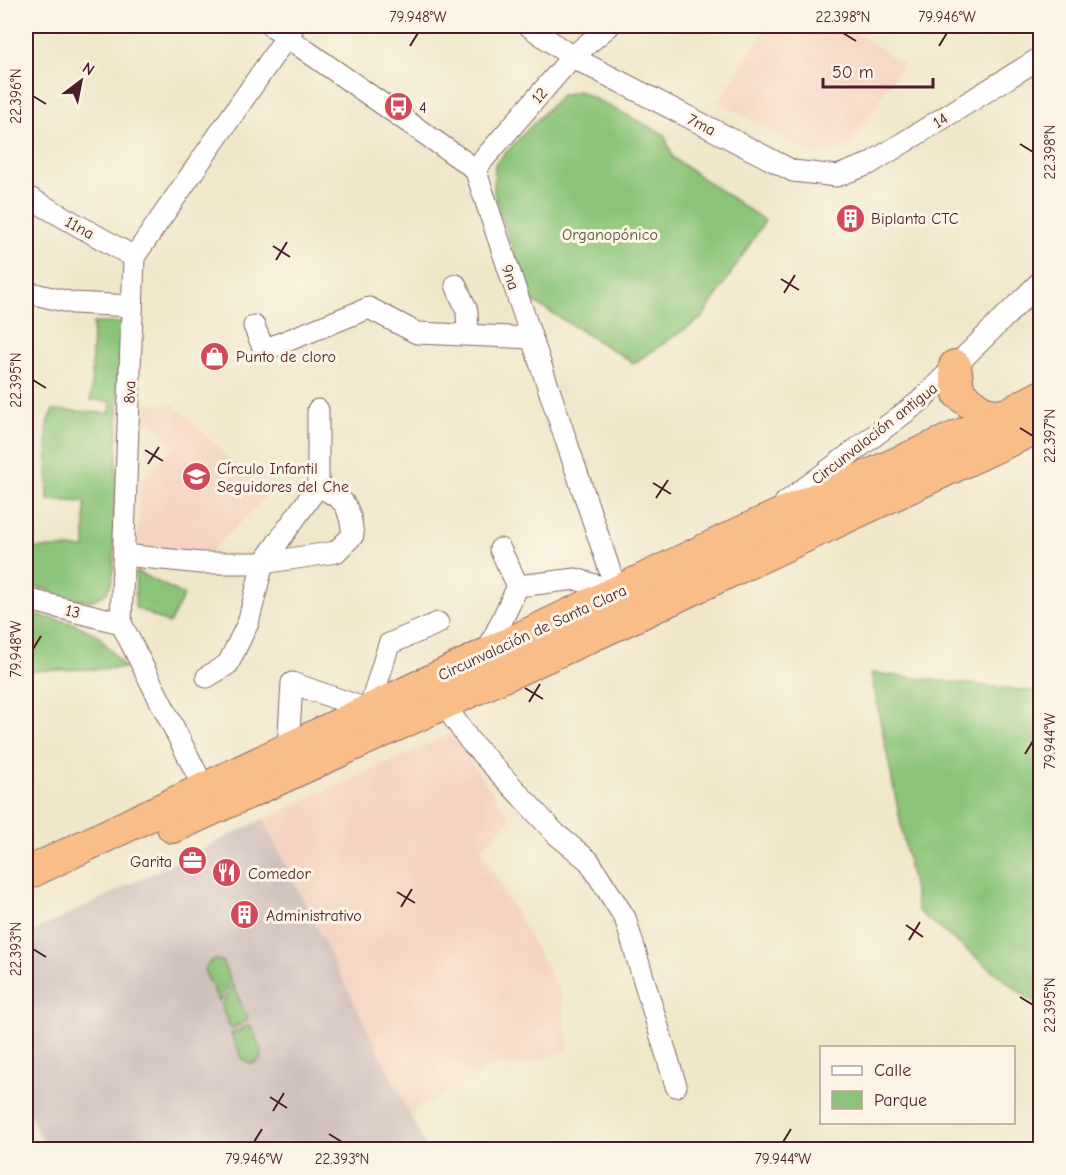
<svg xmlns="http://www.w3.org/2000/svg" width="1066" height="1175" viewBox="0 0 1066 1175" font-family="'Comic Neue',sans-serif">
  <rect width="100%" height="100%" fill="#fcf5e5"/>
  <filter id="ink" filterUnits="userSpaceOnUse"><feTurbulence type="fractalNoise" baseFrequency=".0167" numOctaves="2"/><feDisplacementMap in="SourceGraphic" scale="12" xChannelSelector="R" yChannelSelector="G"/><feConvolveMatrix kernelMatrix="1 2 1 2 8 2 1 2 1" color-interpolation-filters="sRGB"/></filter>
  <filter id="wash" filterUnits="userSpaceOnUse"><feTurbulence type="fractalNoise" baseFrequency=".008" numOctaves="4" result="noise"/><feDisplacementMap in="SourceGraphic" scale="24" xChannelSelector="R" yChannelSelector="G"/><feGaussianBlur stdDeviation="1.35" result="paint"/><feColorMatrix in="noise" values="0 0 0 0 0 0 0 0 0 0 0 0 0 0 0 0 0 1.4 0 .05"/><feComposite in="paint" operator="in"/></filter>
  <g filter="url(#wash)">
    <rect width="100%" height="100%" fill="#f0e7ca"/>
    <g fill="#f4d3c0">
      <path d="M767 26H845L903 64 847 150 817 156 718 102Z"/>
      <path d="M143 403 174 404 267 496 210 552 137 548 140 481 174 447 142 415Z"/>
      <path d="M451 734 511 819 481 849 560 992 570 1050 520 1066 498 1064 409 1114 263 819Z"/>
    </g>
    <path fill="#d0c0bc" d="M263 819 427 1149H46L26 1107V935Z"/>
    <g fill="#8bc478" stroke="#6a7252" stroke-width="1.5">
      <path d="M579 91 664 134 673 158 765 221 702 318 634 363 529 299 494 193 495 164 561 95Z"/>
      <path d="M93 323H121L113 578 107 593 91 601 74 599 26 584V548H85V502L48 500 47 423 53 410 110 413 111 401 91 400Z"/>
      <path d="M136 571 184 595 169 624 135 607Z"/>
      <path d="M26 613 72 623 98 635 125 668 26 671Z"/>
      <path d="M871 673 1040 692V1008L918 911Z"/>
      <path d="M212 960 222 961 231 982 219 1001 204 970Z"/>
      <path d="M233 985 248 1020 231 1029 221 1006Z"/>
      <path d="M250 1025 262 1053 260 1060 252 1064 243 1060 231 1034Z"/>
    </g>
  </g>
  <g filter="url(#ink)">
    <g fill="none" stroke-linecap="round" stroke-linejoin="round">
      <defs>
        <g id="minor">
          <path d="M271 26 475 169 621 604"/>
          <path d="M529 26 572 57 793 171 837 176 869 164 1040 58"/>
          <path d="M475 169 572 57 609 26"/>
          <path d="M26 196 134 257"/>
          <path d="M456 285 467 311 468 335"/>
          <path d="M26 292 73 303 132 306"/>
          <path d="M254 326 264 350 369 308 417 333 532 338"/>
          <path d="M785 503 919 402 1040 282"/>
          <path d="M500 549 518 586"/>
          <path d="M124 555 201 563H263L336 552 353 535C349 503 345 500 318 486"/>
          <path d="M26 599 121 623"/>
          <path d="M486 654 518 586 576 579 617 592"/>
          <path d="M207 677 228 664 248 623 263 563 318 486V410"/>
          <path d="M444 704 469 740 556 834 589 861 625 918 676 1086"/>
          <path d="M288 749 292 683 369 710 389 644 438 623"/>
          <path d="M204 788 121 623 134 257 294 26"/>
        </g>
        <g id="highway">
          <path d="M955 366 959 394 984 413 1004 416"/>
          <path d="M173 827 626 620 1040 426"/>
          <path d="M26 874 753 527 1004 416 1040 397"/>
        </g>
      </defs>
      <use href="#minor" stroke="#846563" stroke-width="23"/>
      <use href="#highway" stroke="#846563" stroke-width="34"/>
      <use href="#minor" stroke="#fff" stroke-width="21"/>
      <use href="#highway" stroke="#f8bd89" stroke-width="32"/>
    </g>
  </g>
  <path fill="none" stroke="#4a1f2b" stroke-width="2" d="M843 33 856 41M410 46 418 33M939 46 947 33M33 96 46 104M1020 144 1033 152M273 246 290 257M276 260 287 242M781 279 799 290M784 293 795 275M33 380 46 388M1020 428 1033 436M145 450 163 461M148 464 159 447M653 483 671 494M656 498 668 480M33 649 41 636M525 688 543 699M529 702 540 684M1025 754 1033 741M397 892 415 903M401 907 412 889M906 925 923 937M909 940 920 922M33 949 46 957M1020 997 1033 1005M270 1097 287 1108M273 1111 284 1093M329 1134 342 1142M254 1142 262 1129M783 1142 791 1129"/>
  <defs>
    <symbol id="bus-disc" viewBox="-11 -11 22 22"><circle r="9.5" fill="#d1495b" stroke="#fcf5e5"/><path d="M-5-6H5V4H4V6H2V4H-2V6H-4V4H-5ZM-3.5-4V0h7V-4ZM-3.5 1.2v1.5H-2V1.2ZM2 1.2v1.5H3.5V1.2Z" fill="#fff"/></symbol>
    <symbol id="building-disc" viewBox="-11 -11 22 22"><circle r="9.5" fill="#d1495b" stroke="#fcf5e5"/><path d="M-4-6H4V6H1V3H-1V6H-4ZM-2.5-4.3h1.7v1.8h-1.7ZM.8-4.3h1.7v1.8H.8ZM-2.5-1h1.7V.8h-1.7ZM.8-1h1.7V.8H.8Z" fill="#fff"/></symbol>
    <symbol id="shop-disc" viewBox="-11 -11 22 22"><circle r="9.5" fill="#d1495b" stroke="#fcf5e5"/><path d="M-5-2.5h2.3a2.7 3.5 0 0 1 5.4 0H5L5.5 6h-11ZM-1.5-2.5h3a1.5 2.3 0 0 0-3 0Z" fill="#fff"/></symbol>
    <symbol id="school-disc" viewBox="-11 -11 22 22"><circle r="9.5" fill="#d1495b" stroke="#fcf5e5"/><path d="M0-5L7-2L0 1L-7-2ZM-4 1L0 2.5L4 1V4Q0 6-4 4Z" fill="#fff"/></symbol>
    <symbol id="office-disc" viewBox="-11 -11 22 22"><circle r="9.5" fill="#d1495b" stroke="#fcf5e5"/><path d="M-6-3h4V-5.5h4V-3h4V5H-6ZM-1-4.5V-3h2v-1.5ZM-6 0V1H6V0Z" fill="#fff"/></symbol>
    <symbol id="restaurant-disc" viewBox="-11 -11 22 22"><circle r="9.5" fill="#d1495b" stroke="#fcf5e5"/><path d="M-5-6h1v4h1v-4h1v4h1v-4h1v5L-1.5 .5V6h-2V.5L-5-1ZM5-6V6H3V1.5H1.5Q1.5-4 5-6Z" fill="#fff"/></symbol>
  </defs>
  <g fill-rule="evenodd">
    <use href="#bus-disc" x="382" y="90" width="33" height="33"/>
    <use href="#building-disc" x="834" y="202" width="33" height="33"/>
    <use href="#shop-disc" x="198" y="340" width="33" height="33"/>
    <use href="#school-disc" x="180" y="460" width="33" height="33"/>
    <use href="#office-disc" x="176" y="844" width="33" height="33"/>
    <use href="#restaurant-disc" x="210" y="856" width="33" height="33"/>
    <use href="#building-disc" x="228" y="898" width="33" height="33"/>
  </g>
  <g text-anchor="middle" stroke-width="6" stroke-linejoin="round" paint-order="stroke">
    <g font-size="16" fill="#4a1f2b" stroke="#fcf5e5">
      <text transform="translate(539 95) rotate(-49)" y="6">12</text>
      <text transform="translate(940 120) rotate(-32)" y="6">14</text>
      <text transform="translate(702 124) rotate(27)" y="6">7ma</text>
      <text transform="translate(80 227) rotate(29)" y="6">11na</text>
      <text transform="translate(511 277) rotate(71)" y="6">9na</text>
      <text transform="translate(129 392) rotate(-88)" y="6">8va</text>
      <text transform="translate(874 433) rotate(-38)" y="6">Circunvalación antigua</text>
      <text transform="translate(73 611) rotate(14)" y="6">13</text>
      <text transform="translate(532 632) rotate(-25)" y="6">Circunvalación de Santa Clara</text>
    </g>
    <g font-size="16" fill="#4a1f2b" stroke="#fcf5e5" text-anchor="start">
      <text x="419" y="113">4</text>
      <text x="871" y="224">Biplanta CTC</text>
      <text x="236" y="362">Punto de cloro</text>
      <text x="217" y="474">Círculo Infantil<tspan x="217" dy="18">Seguidores del Che</tspan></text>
      <text x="172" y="867" text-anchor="end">Garita</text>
      <text x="248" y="879">Comedor</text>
      <text x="266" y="921">Administrativo</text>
    </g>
    <g font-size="16" fill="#5e5142" stroke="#fcf5e5">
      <text x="610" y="240">Organopónico</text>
    </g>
  </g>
  <rect width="1066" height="1175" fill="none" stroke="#fcf5e5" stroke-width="66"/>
  <rect x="820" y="1046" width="195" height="78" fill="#fcf5e5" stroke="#b59f9b" stroke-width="1.5"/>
  <rect x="832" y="1066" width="30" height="9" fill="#ffffff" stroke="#b59f9b" stroke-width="1.5"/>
  <text x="874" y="1076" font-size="18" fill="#4a1f2b">Calle</text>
  <rect x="832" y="1091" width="30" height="18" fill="#8bc478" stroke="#b59f9b" stroke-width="1.5"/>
  <text x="874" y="1106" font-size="18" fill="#4a1f2b">Parque</text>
  <g transform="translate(81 81) rotate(32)" stroke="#fcf5e5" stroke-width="4.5" paint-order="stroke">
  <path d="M0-4.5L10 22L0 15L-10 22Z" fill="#4a1f2b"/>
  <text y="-9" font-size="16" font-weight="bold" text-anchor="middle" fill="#4a1f2b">N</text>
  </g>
  <path d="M823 78v9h110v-9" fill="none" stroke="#4a1f2b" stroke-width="3"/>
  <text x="832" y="78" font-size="18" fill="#4a1f2b" stroke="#fcf5e5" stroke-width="4.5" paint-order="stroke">50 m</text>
  <rect x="33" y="33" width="1000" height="1109" fill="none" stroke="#4a1f2b" stroke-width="2"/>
  <g font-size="15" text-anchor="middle" fill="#4a1f2b">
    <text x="418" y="22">79.948°W</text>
    <text x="843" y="22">22.398°N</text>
    <text x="947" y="22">79.946°W</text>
    <text transform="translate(16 96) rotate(-90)" y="5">22.396°N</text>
    <text transform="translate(1050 152) rotate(-90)" y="5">22.398°N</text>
    <text transform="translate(16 380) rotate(-90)" y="5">22.395°N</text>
    <text transform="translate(1050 436) rotate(-90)" y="5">22.397°N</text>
    <text transform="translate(16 649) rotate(-90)" y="5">79.948°W</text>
    <text transform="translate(1050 741) rotate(-90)" y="5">79.944°W</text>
    <text transform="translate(16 949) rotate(-90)" y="5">22.393°N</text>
    <text transform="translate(1050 1005) rotate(-90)" y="5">22.395°N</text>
    <text x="254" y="1164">79.946°W</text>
    <text x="342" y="1164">22.393°N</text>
    <text x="783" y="1164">79.944°W</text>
  </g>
</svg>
